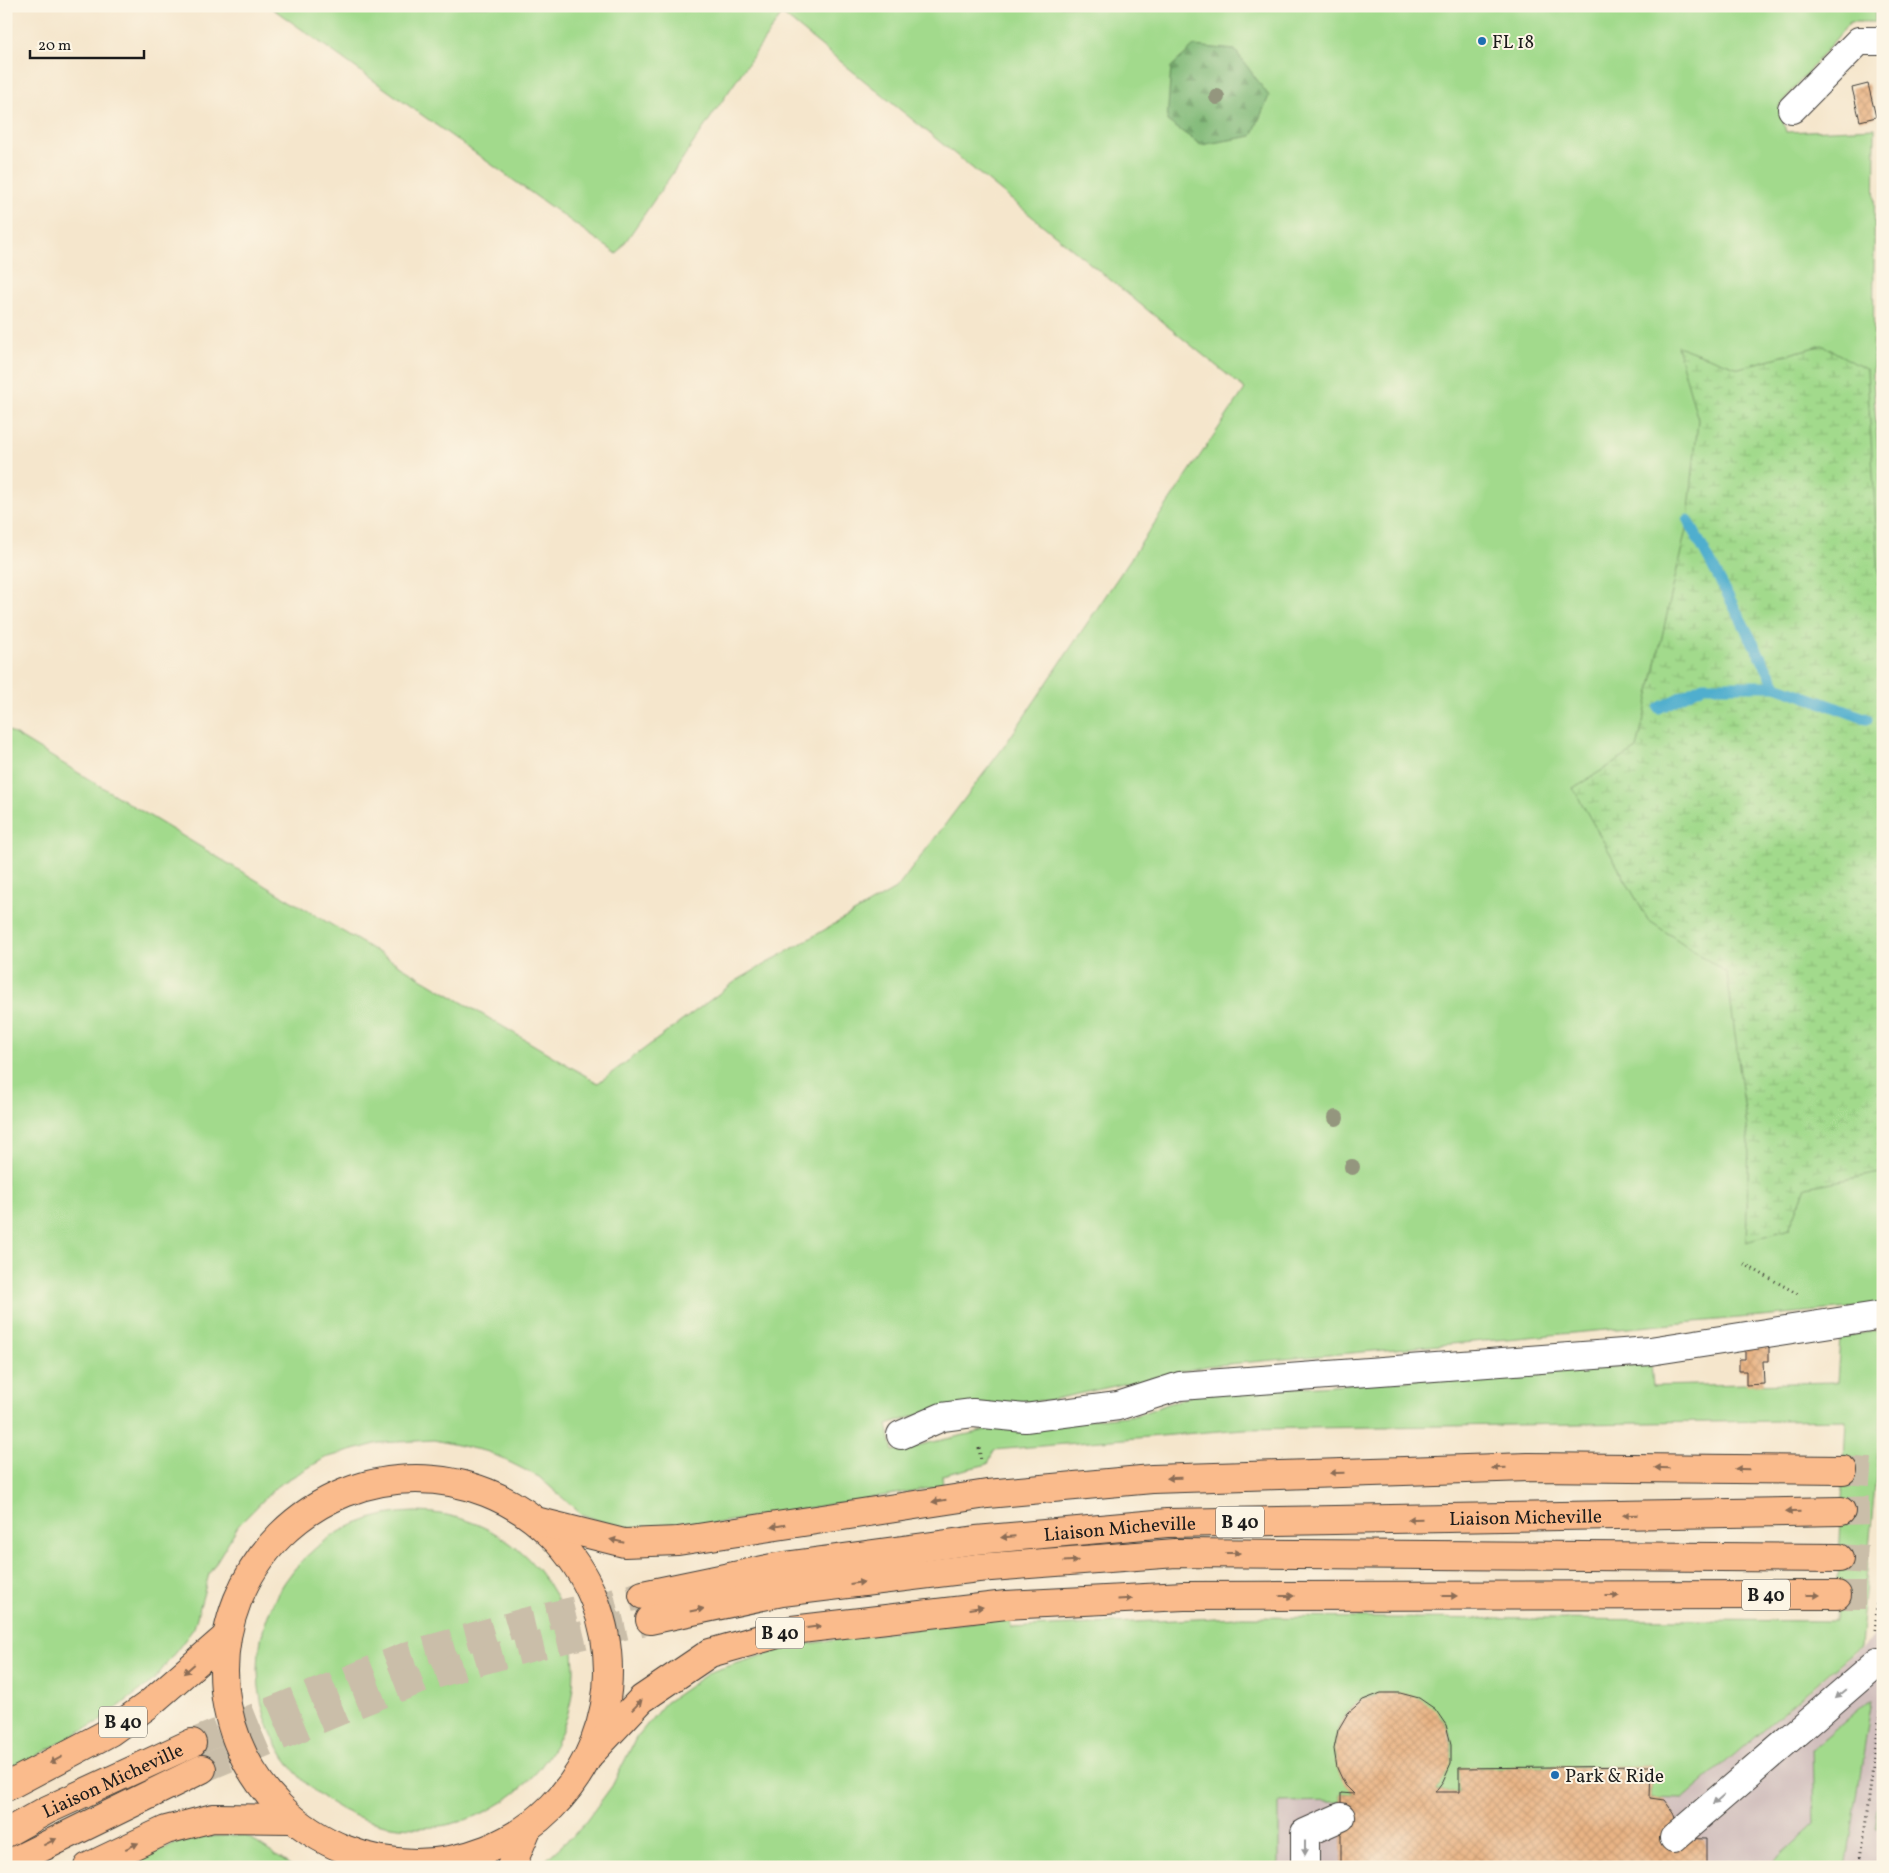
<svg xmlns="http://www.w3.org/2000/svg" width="1889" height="1873" viewBox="0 0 1889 1873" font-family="Vollkorn,serif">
  <defs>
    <pattern id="forest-firs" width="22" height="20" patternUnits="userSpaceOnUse" patternTransform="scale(1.25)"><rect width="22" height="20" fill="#81ba78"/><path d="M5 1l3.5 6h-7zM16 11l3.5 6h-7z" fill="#6f9f67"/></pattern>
    <pattern id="wetland-marsh" width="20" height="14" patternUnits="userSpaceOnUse" patternTransform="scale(1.25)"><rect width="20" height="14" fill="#a2da8c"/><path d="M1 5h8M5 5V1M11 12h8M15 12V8" fill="none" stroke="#8bba78"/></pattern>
    <pattern id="building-cross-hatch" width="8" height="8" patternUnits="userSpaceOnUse" patternTransform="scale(1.25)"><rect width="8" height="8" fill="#e9b485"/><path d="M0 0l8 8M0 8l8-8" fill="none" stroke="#c79a72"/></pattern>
  </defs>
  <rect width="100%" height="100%" fill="#fcf5e5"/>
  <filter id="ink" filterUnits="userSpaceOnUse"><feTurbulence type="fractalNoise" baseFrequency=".02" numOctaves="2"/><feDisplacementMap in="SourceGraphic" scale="10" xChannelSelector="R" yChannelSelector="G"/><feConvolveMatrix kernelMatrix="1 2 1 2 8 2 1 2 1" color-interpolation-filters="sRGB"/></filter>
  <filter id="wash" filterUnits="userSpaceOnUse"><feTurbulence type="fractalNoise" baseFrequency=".0096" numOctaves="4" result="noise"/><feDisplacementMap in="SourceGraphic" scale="20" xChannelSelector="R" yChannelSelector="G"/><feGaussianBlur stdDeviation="1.12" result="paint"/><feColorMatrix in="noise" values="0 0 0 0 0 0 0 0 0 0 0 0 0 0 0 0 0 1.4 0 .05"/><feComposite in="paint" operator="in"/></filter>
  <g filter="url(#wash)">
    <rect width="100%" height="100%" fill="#f5e6cc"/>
    <path fill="#d1bfbd" d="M1883 1628V1867H1279V1802L1341 1801V1793L1345 1785 1337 1768 1334 1749 1338 1730 1348 1713 1363 1700 1381 1693H1400L1419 1698 1435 1709 1446 1725 1451 1744V1763L1436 1792 1459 1768 1651 1766 1650 1798 1683 1799Z"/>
    <g fill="#a2da8c" stroke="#5f7b54">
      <path d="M269 6H816L822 12 830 6H1875V22H1850L1779 106 1786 132 1875 128 1873 379 1883 520V1305L1207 1366 1050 1400 941 1408 887 1425 893 1451 991 1429 1137 1415 1196 1394 1651 1364 1653 1386 1837 1382 1840 1337 1883 1330V1398L1860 1646 1683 1799 1650 1798 1651 1766 1459 1768V1792H1435C1501 1705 1354 1649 1336 1738 1332 1759 1339 1779 1354 1794L1341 1793V1801L1279 1802V1867H538L581 1828 612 1786 636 1738 665 1703 710 1672 792 1646 929 1627 1010 1618 1011 1628 1237 1617 1836 1621 1846 1420 1243 1429 994 1450 988 1464 942 1475 943 1486 669 1531H627L581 1514 539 1477 489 1452 434 1440 379 1443 325 1458 277 1486 238 1526 209 1574 194 1628 154 1680 101 1720 6 1773V729L219 858 598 1083 736 981 897 888 1003 748 1245 389 782 14 617 254Z"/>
      <circle cx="416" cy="1670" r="158"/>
      <path d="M1872 1698 1847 1862 1842 1867H1768L1815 1824 1813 1749Z"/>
      <path d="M1883 1771V1824L1875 1830Z"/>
      <path d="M245 1835 293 1867H119L192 1837Z"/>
    </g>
    <path fill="url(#forest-firs)" stroke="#4e6b4a" d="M1194 46 1235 50 1269 96 1252 136 1201 145 1167 121 1171 67Z"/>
    <path fill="url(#wetland-marsh)" stroke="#5f7b54" d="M1822 345 1867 370 1883 646V1082L1880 1173 1806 1187 1789 1229 1746 1242 1749 1143 1727 973 1648 920 1573 788 1637 749 1688 520 1698 420 1677 346 1739 368Z"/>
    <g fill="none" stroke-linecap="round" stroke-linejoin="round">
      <g stroke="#50aece" stroke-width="11">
        <path d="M1688 520 1776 686"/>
        <path d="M1659 708 1703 686H1776L1867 719"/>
      </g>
    </g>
    <g id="blocks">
      <g fill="url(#building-cross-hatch)">
        <path d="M1868 84 1876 117 1860 121 1852 88Z"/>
        <path d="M1769 1346V1361H1763L1764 1384 1746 1385V1371H1739V1359H1745V1347Z"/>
        <path d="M1381 1693H1400L1419 1698 1435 1709 1446 1725 1451 1744V1763L1443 1781 1435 1792H1459V1768L1651 1766 1650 1798 1664 1800 1673 1812 1677 1825 1674 1838 1706 1839V1867H1341V1793L1354 1794 1345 1785 1337 1768 1334 1749 1338 1730 1348 1713 1363 1700Z"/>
      </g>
    </g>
  </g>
  <g filter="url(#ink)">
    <use href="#blocks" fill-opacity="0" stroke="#3d3a36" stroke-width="1"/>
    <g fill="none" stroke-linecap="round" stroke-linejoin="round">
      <g stroke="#cabea9" stroke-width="28" stroke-dasharray="28 14" stroke-linecap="butt">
        <path d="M1843 1470 1883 1473"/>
        <path d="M1841 1511 1883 1510"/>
        <path d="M1839 1558 1883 1561"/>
        <path d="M1837 1595H1883"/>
        <path d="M192 1743 409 1655 524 1622 643 1595"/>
        <path d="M202 1769C281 1737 359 1700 441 1673 509 1651 579 1636 650 1620"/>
      </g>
      <defs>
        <g id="minor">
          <path d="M1792 109 1859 41H1883"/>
          <path d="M901 1435 942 1417 973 1413 1025 1418 1118 1406 1180 1386 1650 1351 1883 1315"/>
          <path d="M1674 1838 1878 1662"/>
          <path d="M1305 1867V1833L1341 1817"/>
        </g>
        <g id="major">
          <circle cx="416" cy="1671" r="192"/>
          <path d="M511 1867 527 1829"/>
        </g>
        <g id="highway">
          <path d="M540 1522 624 1543 678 1541 987 1494 1152 1479 1528 1467 1843 1470"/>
          <path id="s1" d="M643 1595 777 1567 976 1540 1167 1523 1841 1511"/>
          <path d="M650 1620 782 1592 978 1568 1176 1553 1839 1558"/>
          <path d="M591 1753 642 1699 710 1653 792 1630 1006 1605 1184 1596 1837 1595"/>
          <path d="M6 1787 110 1732 148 1705 226 1637"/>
          <path id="s2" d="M6 1833 47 1810 192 1743"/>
          <path d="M6 1865 202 1769"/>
          <path d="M88 1867 166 1830 213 1818 292 1819"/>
        </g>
      </defs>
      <use href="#minor" stroke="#3d3a36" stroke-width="30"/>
      <use href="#major" stroke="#3d3a36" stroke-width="30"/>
      <use href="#highway" stroke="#3d3a36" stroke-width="30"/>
      <g stroke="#3d3a36" stroke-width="3" stroke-dasharray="1 4" stroke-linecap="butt">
        <path d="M1883 324V387"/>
        <path d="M1744 1264 1798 1294"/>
        <path d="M979 1448 981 1461"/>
        <path d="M1875 1630 1883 1539"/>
        <path d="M1860 1867 1881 1704"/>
      </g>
      <use href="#minor" stroke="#fff" stroke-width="28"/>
      <use href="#major" stroke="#fabb8c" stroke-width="28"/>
      <use href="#highway" stroke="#fabb8c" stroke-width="28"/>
    </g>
    <g fill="#94967e">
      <circle cx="1217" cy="97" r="8"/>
      <circle cx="1336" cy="1118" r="8"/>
      <circle cx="1352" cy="1167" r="8"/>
    </g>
    <defs><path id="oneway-solid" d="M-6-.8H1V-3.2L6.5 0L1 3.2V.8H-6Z" transform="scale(1.25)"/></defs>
    <g fill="#8b6c54">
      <use href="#oneway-solid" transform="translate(1499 1468) rotate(178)"/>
      <use href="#oneway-solid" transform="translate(1662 1468) rotate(-179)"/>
      <use href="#oneway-solid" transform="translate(1742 1469) rotate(-179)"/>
      <use href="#oneway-solid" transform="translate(1337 1473) rotate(178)"/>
      <use href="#oneway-solid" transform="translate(1174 1478) rotate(178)"/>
      <use href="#oneway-solid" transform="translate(939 1501) rotate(171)"/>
      <use href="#oneway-solid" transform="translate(1793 1512) rotate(179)"/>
      <use href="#oneway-solid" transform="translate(1630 1515) rotate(179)"/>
      <use href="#oneway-solid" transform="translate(1415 1519) rotate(179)"/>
      <use href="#oneway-solid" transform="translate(778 1526) rotate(171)"/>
      <use href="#oneway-solid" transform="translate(1008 1537) rotate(175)"/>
      <use href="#oneway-solid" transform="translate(617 1541) rotate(-167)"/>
      <use href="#oneway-solid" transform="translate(1233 1553)"/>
      <use href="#oneway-solid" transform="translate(1071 1561) rotate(-4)"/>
      <use href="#oneway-solid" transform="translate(857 1583) rotate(-7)"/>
      <use href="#oneway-solid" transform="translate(1813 1595)"/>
      <use href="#oneway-solid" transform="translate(1287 1596)"/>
      <use href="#oneway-solid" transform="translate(1450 1596)"/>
      <use href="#oneway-solid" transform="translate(1612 1596)"/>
      <use href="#oneway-solid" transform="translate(1125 1599) rotate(-3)"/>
      <use href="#oneway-solid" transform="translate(976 1608) rotate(-7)"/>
      <use href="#oneway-solid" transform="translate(697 1610) rotate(-12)"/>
      <use href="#oneway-solid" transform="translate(814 1627) rotate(-7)"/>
      <use href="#oneway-solid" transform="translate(189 1669) rotate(139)"/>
      <use href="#oneway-solid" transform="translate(637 1705) rotate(-46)"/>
      <use href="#oneway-solid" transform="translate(56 1760) rotate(152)"/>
      <use href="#oneway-solid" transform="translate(50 1842) rotate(-27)"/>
      <use href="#oneway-solid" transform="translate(132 1846) rotate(-25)"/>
    </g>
    <g fill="#999">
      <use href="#oneway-solid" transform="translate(1841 1694) rotate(140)"/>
      <use href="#oneway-solid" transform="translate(1718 1800) rotate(139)"/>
      <use href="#oneway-solid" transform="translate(1305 1848) rotate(90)"/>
    </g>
  </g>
  <g fill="#1f6fb2" stroke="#fcf5e5" stroke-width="2">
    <circle cx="1482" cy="41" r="5"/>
    <circle cx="1555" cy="1775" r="5"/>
  </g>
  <g text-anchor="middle" stroke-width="4" stroke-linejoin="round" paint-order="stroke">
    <g fill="#fcf5e5" stroke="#5f5d58" stroke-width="1">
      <rect x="1216" y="1506.5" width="48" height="31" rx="4"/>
      <rect x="1742" y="1579.5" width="48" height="31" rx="4"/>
      <rect x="756" y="1617.5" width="48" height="31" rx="4"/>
      <rect x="99" y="1706.5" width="48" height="31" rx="4"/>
    </g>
    <g font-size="18" font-weight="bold" fill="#1c1c1c">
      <text x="1240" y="1528">B 40</text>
      <text x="1766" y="1601">B 40</text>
      <text x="780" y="1639">B 40</text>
      <text x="123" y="1728">B 40</text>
    </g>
    <g font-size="19" fill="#1c1c1c" stroke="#fcf5e5" text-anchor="start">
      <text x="1492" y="48">FL 18</text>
      <text x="1565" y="1782">Park &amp; Ride</text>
    </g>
    <g font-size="19" fill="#1c1c1c" stroke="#fcf5e5">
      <text dy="7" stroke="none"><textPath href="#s1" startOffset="888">Liaison Micheville</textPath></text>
      <text dy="7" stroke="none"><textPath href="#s1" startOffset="482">Liaison Micheville</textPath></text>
      <text dy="7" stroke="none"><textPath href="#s2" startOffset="119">Liaison Micheville</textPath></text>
    </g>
  </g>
  <rect width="1889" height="1873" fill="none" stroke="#fcf5e5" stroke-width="25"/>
  <path d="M30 50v8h114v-8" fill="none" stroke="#1c1c1c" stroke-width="2.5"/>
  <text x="38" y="50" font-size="15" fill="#1c1c1c" stroke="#fcf5e5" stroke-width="4" paint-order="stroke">20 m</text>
</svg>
